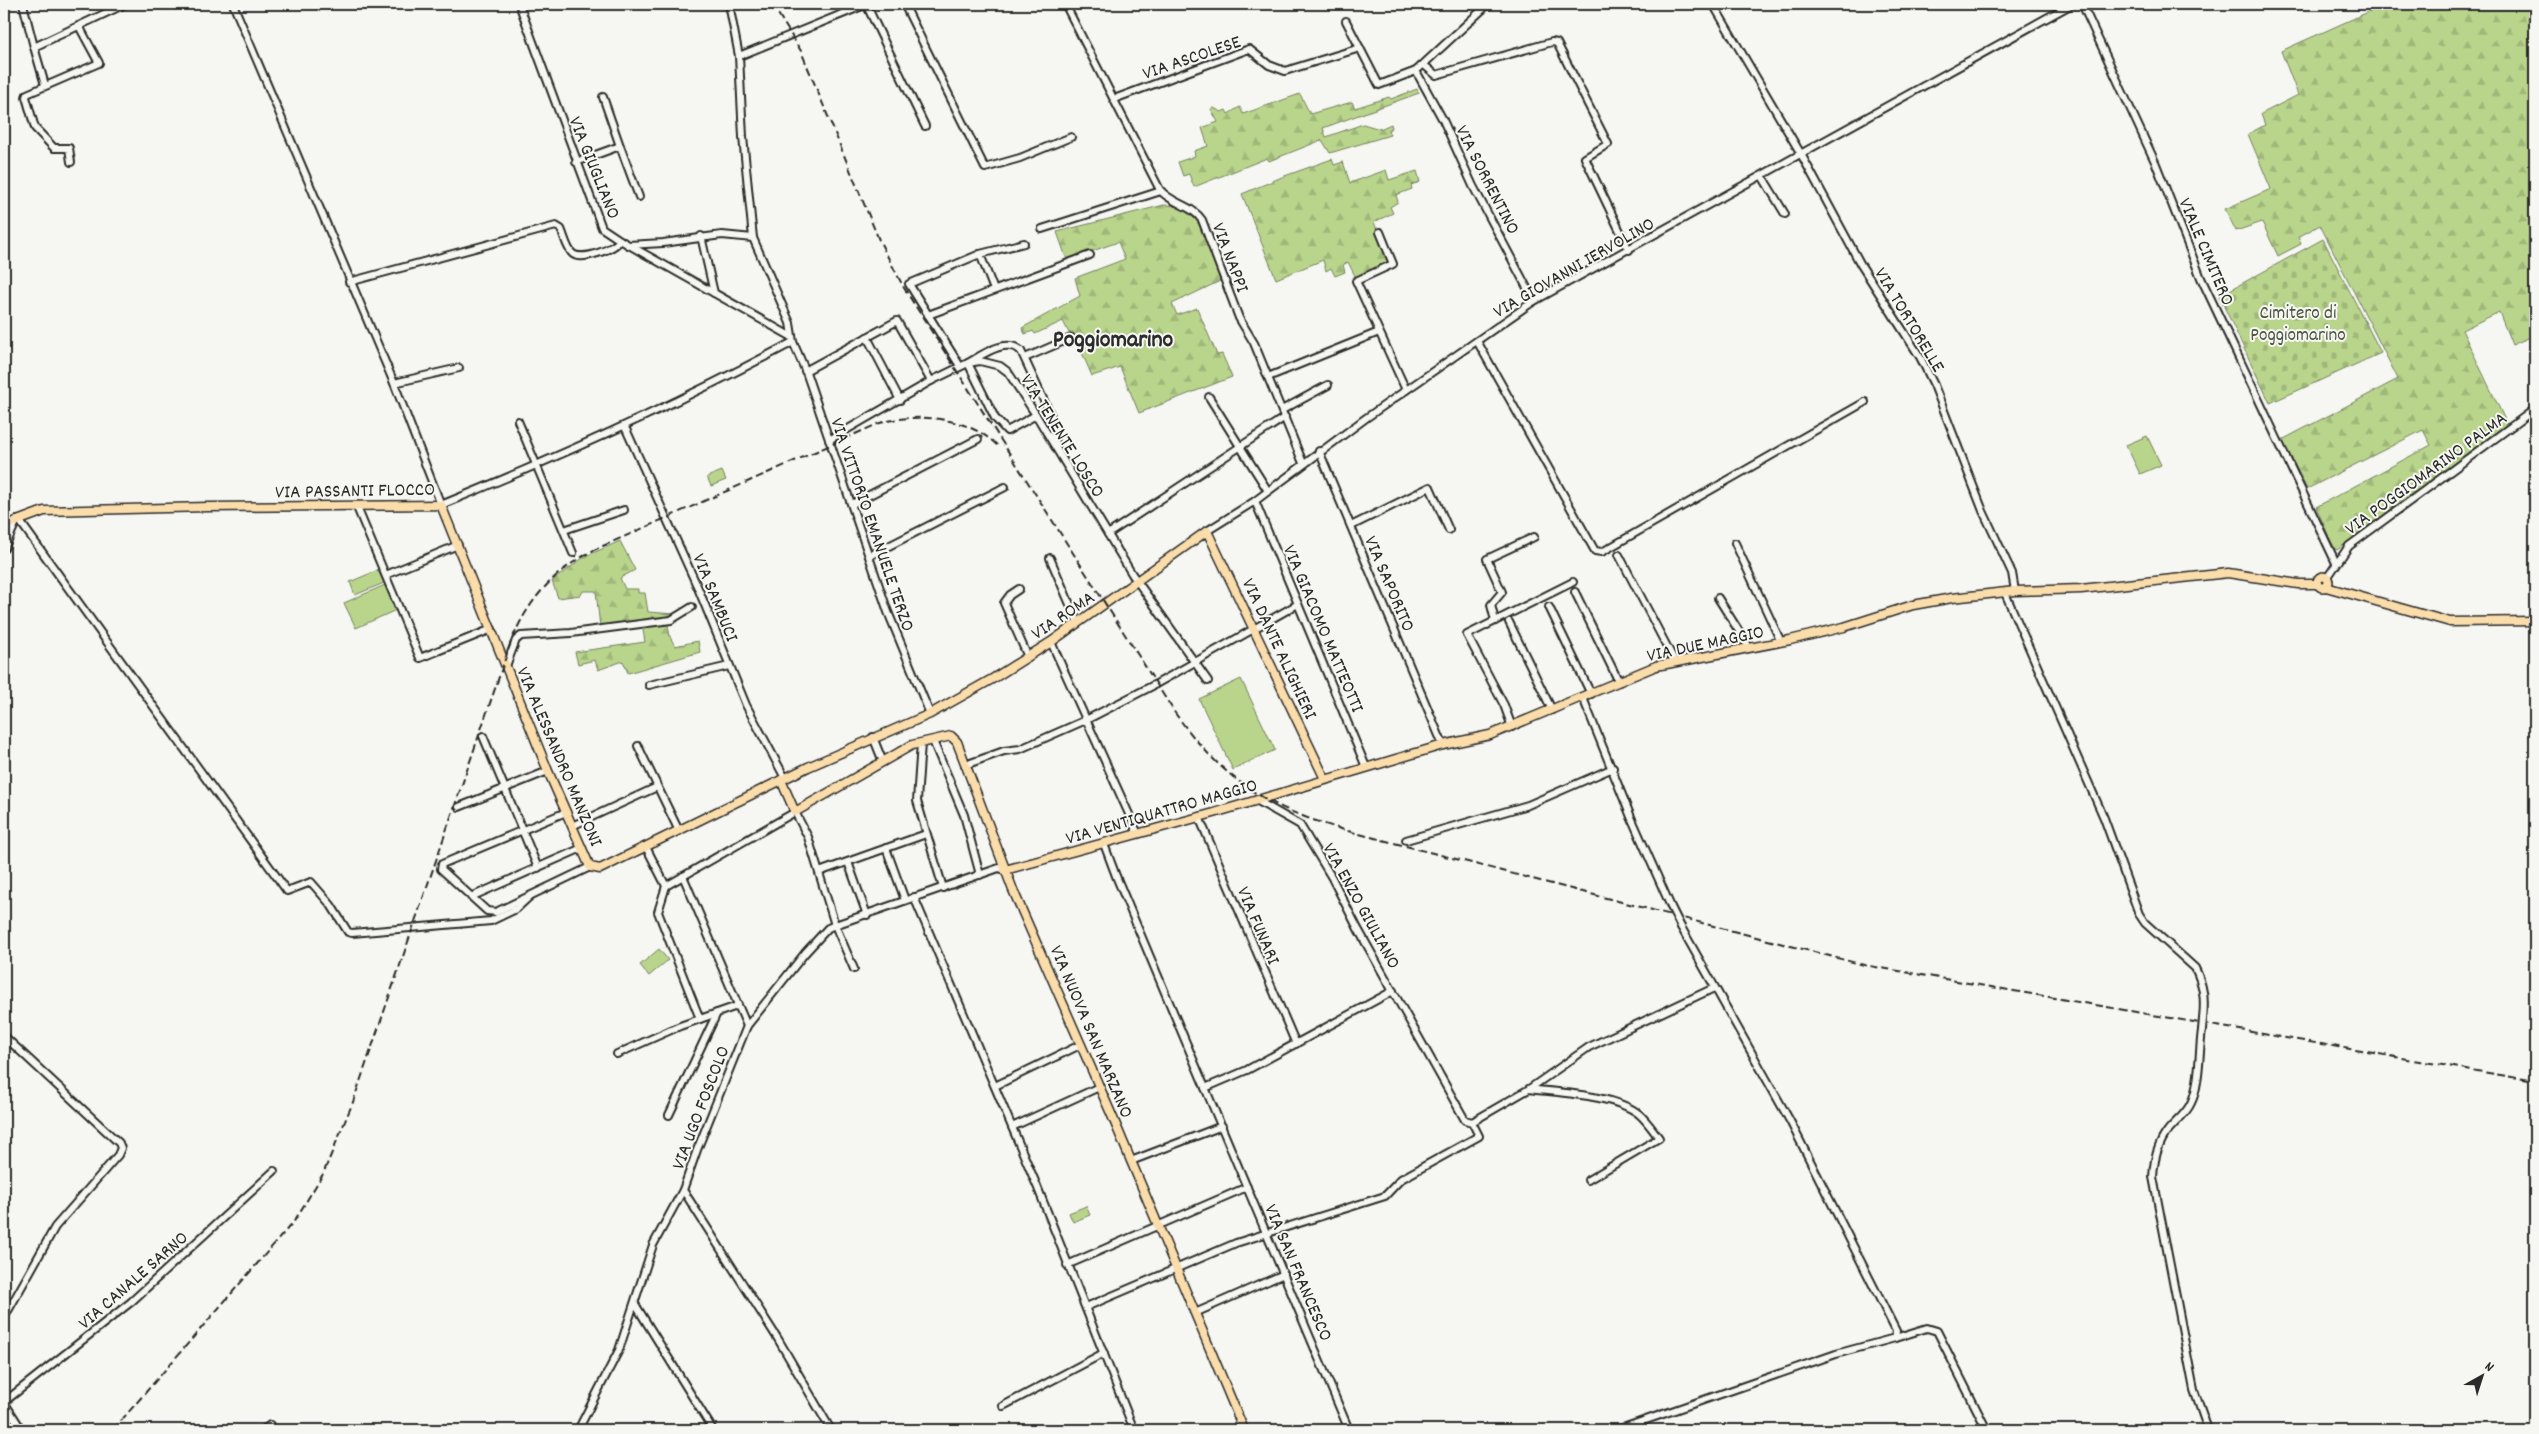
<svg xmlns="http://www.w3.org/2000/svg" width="2539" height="1434" viewBox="0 0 2539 1434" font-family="Dekko,sans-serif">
  <defs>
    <pattern id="forest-firs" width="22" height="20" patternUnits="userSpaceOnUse" patternTransform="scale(1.25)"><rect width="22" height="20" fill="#b9d58c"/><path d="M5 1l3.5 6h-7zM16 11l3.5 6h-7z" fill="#9fb779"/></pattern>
    <pattern id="cemetery-stones" width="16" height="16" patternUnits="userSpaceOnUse" patternTransform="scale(1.25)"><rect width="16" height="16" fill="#b9d58c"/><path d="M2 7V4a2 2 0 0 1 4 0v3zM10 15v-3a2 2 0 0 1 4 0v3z" fill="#9fb779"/></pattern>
  </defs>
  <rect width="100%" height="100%" fill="#f6f6f2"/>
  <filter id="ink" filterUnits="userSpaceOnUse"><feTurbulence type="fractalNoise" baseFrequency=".02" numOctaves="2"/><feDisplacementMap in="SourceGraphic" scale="10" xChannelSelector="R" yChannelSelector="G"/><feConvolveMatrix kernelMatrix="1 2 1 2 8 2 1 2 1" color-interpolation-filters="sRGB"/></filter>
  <g filter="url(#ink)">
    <g fill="#b9d58c" stroke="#72805c">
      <path d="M2147 436 2161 465 2140 474 2126 445Z"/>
      <path d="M722 471 726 480 711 486 707 477Z"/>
      <path d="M378 570 384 583 355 595 350 582Z"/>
      <path d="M385 585 396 610 356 628 344 603Z"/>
      <path d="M1241 679 1275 750 1233 770 1199 699Z"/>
      <path d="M659 949 668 960 649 976 640 965Z"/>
      <path d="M1086 1206 1090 1215 1073 1222 1069 1213Z"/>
    </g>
    <g fill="url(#forest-firs)" stroke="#72805c">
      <path d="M2386 4H2535V335L2512 345 2499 312 2462 330 2507 424 2337 550 2334 548 2316 507 2431 445 2423 430 2307 489 2282 440 2398 379 2320 225 2298 237 2301 244 2278 256 2262 222 2236 231 2225 209 2271 189 2248 134 2265 125 2261 114 2298 95 2281 51Z"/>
      <path d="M1417 89 1419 93 1323 128 1326 137 1363 124 1380 129 1391 124 1392 128 1388 130 1390 135 1330 153 1322 140 1269 161 1267 158 1194 187 1189 174 1183 176 1178 162 1195 156 1194 151 1208 146 1202 128 1218 122 1211 109 1214 108 1221 112 1226 110 1228 114 1240 107 1243 114 1300 94 1310 114 1352 102 1355 108 1389 97 1391 99Z"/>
      <path d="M1332 159 1334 165 1343 162 1350 183 1386 170 1389 180 1417 171 1420 182 1411 185 1412 189 1396 195 1398 202 1390 207 1393 213 1374 222 1389 264 1356 278 1348 262 1343 265 1345 272 1335 276 1331 268 1326 271 1323 260 1276 279 1242 194 1282 177Z"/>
      <path d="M1164 205C1204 205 1210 251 1220 281L1172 304 1177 315 1197 308 1217 355 1222 354 1232 377 1139 413 1120 367 1092 376 1073 332 1069 333 1063 321 1035 334 1033 331 1025 334 1022 328 1080 296 1075 278 1125 259 1118 242 1067 260 1057 232Z"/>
      <path d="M620 541 635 570 620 578 625 589H638V593H645L648 612 675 614V618L661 620 660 625H668L670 637 675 646 698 641 700 652 628 673 623 661 598 670 595 660 578 664 575 652 645 642 642 624 600 627 596 591H583L581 595 558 598 552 581 584 557Z"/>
    </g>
    <path fill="url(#cemetery-stones)" stroke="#72805c" d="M2323 239 2381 353 2270 403 2219 296Z"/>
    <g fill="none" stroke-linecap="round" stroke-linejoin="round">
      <defs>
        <g id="minor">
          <path d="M23 4 34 47 125 4"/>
          <path d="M233 4 394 383 441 505C561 456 679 403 793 342"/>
          <path d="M519 4 602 228 620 240 792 337"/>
          <path d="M729 4 739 56 743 137 753 238 790 323 793 342 806 372 888 612 930 714"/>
          <path d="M866 4 925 126"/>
          <path d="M904 4 985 168 1020 158 1071 137"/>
          <path d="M1065 4 1160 190C1172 204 1192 205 1202 220L1239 318 1254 343 1303 463"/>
          <path d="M1486 4 1483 9 1416 71 1443 120 1473 186 1534 301"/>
          <path d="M1713 4 1801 154 1861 265 1920 357 1934 385 1983 511 2012 573 2015 591"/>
          <path d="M2082 4 2156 164 2201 278 2336 563"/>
          <path d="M1346 21 1379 85 1416 71"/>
          <path d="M34 47 45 85"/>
          <path d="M739 56 867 4"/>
          <path d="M1424 65 1436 75 1552 42 1557 43 1608 144 1585 158 1629 250"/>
          <path d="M603 97 620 146"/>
          <path d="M1114 99 1249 49 1269 65 1285 71 1360 48"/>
          <path d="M71 162 69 148H54L35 128 26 97 27 94 99 63 79 26"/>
          <path d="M576 162 620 146 639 197"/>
          <path d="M1762 176 1785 214"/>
          <path d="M1042 229 1161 191"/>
          <path d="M1380 232 1393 264 1356 281 1406 390"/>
          <path d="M701 236 714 293"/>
          <path d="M628 245 663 243 722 235 753 238"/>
          <path d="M980 254 994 290"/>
          <path d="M349 282 556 226 561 229C564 235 567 250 573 254 582 261 615 249 620 240"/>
          <path d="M928 315 1090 255"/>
          <path d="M867 337 900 400"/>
          <path d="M1477 341 1595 551 1602 552 1865 402"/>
          <path d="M1025 358 1071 338"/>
          <path d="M960 366 909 284 980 254 1024 243"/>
          <path d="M805 371 897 321 931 381"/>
          <path d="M1268 377 1379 332"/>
          <path d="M394 383 459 368"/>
          <path d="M1209 397 1268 491"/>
          <path d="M1282 410 1328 385"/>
          <path d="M1036 415 1007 431 995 418 968 363C982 355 1006 337 1021 351L1051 416 1057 449"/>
          <path d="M518 421 573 553"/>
          <path d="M625 427 698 588 746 705 785 778"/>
          <path d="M829 440 931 381 968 363 980 361 1000 366 1008 372 1036 415 1132 574 1208 681"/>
          <path d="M1319 451 1443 745"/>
          <path d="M1255 501 1366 767"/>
          <path d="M852 504 978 439"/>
          <path d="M356 505 420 658 492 629"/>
          <path d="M19 520 287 891 311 882 331 905 348 932 352 933 491 921 516 909 530 896"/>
          <path d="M1351 526 1430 487 1449 530"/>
          <path d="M564 530 624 510"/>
          <path d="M1207 531 1255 501 1366 418 1534 301 2072 4"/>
          <path d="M1108 534 1285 417"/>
          <path d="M1735 543 1781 642"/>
          <path d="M4 549 17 520"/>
          <path d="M1619 555 1675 662"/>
          <path d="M869 556 1005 487"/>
          <path d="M1050 558 1078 623"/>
          <path d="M388 574 458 545"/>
          <path d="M2327 578 2349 546 2535 409"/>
          <path d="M1019 589 1010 595 1004 603 1028 657"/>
          <path d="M1575 592 1619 682"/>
          <path d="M2005 593 2104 818 2139 914 2145 923 2195 968C2204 986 2205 1000 2203 1019"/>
          <path d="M1718 598 1749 647"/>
          <path d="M1549 607 1591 694"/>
          <path d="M1495 621 1491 605 1502 592 1487 559 1534 537"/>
          <path d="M1509 622 1552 710"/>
          <path d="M1051 642 1138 834"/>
          <path d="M506 666 516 640 521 636 571 633 671 620 692 607"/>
          <path d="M649 685 729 666"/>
          <path d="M1583 698 1631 817 1671 907"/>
          <path d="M1512 727 1504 705 1467 635 1573 582"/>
          <path d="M483 736 538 868"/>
          <path d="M873 737 883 762"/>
          <path d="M933 741 964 815 980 875"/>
          <path d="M921 743 917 801 943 888"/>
          <path d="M638 746 679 831"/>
          <path d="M965 765 1004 751 1020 749 1086 720 1156 684 1298 604"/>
          <path d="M1256 800 1300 825 1332 878 1358 929 1465 1120 1472 1122 1529 1089 1589 1047 1714 988"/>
          <path d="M459 807 548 771"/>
          <path d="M566 812 442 864 441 869 487 911 496 912 590 867"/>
          <path d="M1199 817 1296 1044"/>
          <path d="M572 826 657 787"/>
          <path d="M1406 840 1528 805 1613 768"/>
          <path d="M1104 844 1116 876 1349 1430"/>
          <path d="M646 847 666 886"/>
          <path d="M886 848 905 900"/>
          <path d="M848 862 867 915"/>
          <path d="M819 872 926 834"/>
          <path d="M683 876 747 1026"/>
          <path d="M471 897 582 848"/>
          <path d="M914 897 1037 1186 1134 1430"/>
          <path d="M700 1019 658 912 666 886 795 812 808 837 835 925 999 868 1005 870"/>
          <path d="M2202 1030C2199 1051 2200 1085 2191 1103 2187 1112 2180 1118 2174 1124 2159 1138 2154 1157 2153 1177L2194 1390 2208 1430"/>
          <path d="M4 1036 119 1143 121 1148 118 1155 55 1227 4 1318"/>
          <path d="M617 1054 680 1026 737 1006"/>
          <path d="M995 1086 1080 1045"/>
          <path d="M1205 1088 1247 1070 1393 991"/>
          <path d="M1529 1089C1560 1093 1615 1095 1639 1114 1647 1121 1653 1130 1659 1138L1588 1180"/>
          <path d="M669 1115 717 1013"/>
          <path d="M1012 1127 1099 1087"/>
          <path d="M1131 1161 1222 1126"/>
          <path d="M1067 1265 1247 1187"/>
          <path d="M635 1304 713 1430"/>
          <path d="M1086 1307 1236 1243 1385 1196 1401 1179 1479 1136 1472 1122"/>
          <path d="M1195 1313 1284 1274"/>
          <path d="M1895 1338 1927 1328 1937 1331 1987 1430"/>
          <path d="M4 1402 131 1302 274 1171"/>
          <path d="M4 1402 22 1430"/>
          <path d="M1003 1406 1104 1353"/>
          <path d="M263 1430 270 1425"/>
          <path d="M578 1430 619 1350 653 1245 683 1190"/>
          <path d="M831 1430 778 1339 683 1190 697 1150 747 1026 805 953 828 928 835 925 854 969"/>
          <path d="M1617 1430 1836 1354 1895 1338 1896 1331 1790 1121 1681 927"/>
        </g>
        <g id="major">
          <path d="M4 526 44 511 208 507 441 505 548 771 590 867 600 869 808 767 930 714 994 678 1051 642 1207 531 1325 779"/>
          <circle cx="2323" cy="582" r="5.5"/>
          <path d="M2326 587 2450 622 2535 621"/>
          <path d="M781 780 795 812 912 745 951 736 957 742 1013 890 1113 1118 1244 1430"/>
          <path d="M1005 870 1214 813 1443 745 1490 735 1656 666 1790 640 1844 627 1913 605 1952 598 2015 591 2081 589 2228 573 2298 584H2318"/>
        </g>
      </defs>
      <use href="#minor" stroke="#2b2b2b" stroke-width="10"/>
      <use href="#major" stroke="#2b2b2b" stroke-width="11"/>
      <use href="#minor" stroke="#f6f6f2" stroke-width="6"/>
      <use href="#major" stroke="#faddab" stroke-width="8"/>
      <g stroke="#2b2b2b" stroke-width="2" stroke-dasharray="8 4" stroke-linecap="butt">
        <path d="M772 4 801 51 879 240 904 288 1175 713C1225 782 1267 808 1348 831L1864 965 2535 1081"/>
        <path d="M113 1430 295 1220 323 1174 353 1102 511 642C528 600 554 571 594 550L880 423C920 412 970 417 1000 448"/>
      </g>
      <defs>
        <g id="minor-bridge">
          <path d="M1671 907 1681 927"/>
          <path d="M2202 1030 2203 1019"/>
        </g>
      </defs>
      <use href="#minor-bridge" stroke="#2b2b2b" stroke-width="10" stroke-linecap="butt"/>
      <use href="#minor-bridge" stroke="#f6f6f2" stroke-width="6"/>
    </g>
  </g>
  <g text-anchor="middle" stroke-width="4" stroke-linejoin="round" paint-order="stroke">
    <g font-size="19" fill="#2b2b2b" stroke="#f6f6f2">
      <text transform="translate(1191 56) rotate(-19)" y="7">VIA ASCOLESE</text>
      <text transform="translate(596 167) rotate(68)" y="7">VIA GIUGLIANO</text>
      <text transform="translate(1489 179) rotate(63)" y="7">VIA SORRENTINO</text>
      <text transform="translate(2208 251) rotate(67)" y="7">VIALE CIMITERO</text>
      <text transform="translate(1232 257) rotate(69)" y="7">VIA NAPPI</text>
      <text transform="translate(1573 266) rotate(-30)" y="7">VIA GIOVANNI IERVOLINO</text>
      <text transform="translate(1911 319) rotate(59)" y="7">VIA TORTORELLE</text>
      <text transform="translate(1064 435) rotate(58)" y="7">VIA TENENTE LOSCO</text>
      <text transform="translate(2425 472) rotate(-36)" y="7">VIA POGGIOMARINO PALMA</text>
      <text transform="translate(355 489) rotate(-1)" y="7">VIA PASSANTI FLOCCO</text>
      <text transform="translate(874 524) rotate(71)" y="7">VIA VITTORIO EMANUELE TERZO</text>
      <text transform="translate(1391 583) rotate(67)" y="7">VIA SAPORITO</text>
      <text transform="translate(717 597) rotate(68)" y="7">VIA SAMBUCI</text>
      <text transform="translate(1062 614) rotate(-34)" y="7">VIA ROMA</text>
      <text transform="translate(1325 628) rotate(67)" y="7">VIA GIACOMO MATTEOTTI</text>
      <text transform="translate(1705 642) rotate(-12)" y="7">VIA DUE MAGGIO</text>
      <text transform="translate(1281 648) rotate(65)" y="7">VIA DANTE ALIGHIERI</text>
      <text transform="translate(561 756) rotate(67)" y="7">VIA ALESSANDRO MANZONI</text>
      <text transform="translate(1161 810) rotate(-16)" y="7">VIA VENTIQUATTRO MAGGIO</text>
      <text transform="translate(1363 905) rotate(61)" y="7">VIA ENZO GIULIANO</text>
      <text transform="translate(1260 925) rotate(67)" y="7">VIA FUNARI</text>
      <text transform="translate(1093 1031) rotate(67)" y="7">VIA NUOVA SAN MARZANO</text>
      <text transform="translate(699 1107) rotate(-69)" y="7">VIA UGO FOSCOLO</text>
      <text transform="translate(1300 1272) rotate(67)" y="7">VIA SAN FRANCESCO</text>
      <text transform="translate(132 1279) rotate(-41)" y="7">VIA CANALE SARNO</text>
    </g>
    <g font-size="19" fill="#4e5643" stroke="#f6f6f2">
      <text x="2298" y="318">Cimitero di<tspan x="2298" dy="22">Poggiomarino</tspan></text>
    </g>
    <g font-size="24" font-weight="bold" fill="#2b2b2b" stroke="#f6f6f2">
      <text x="1113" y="346">Poggiomarino</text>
    </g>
  </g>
  <rect width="2539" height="1434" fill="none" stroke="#f6f6f2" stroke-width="20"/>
  <rect x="10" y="10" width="2519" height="1414" fill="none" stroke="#2b2b2b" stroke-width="2" filter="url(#ink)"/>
  <g transform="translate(2482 1376) rotate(39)" stroke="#f6f6f2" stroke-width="4" paint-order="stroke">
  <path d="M0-4L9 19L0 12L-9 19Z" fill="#2b2b2b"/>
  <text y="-8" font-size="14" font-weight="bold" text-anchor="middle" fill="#2b2b2b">N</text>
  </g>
</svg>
